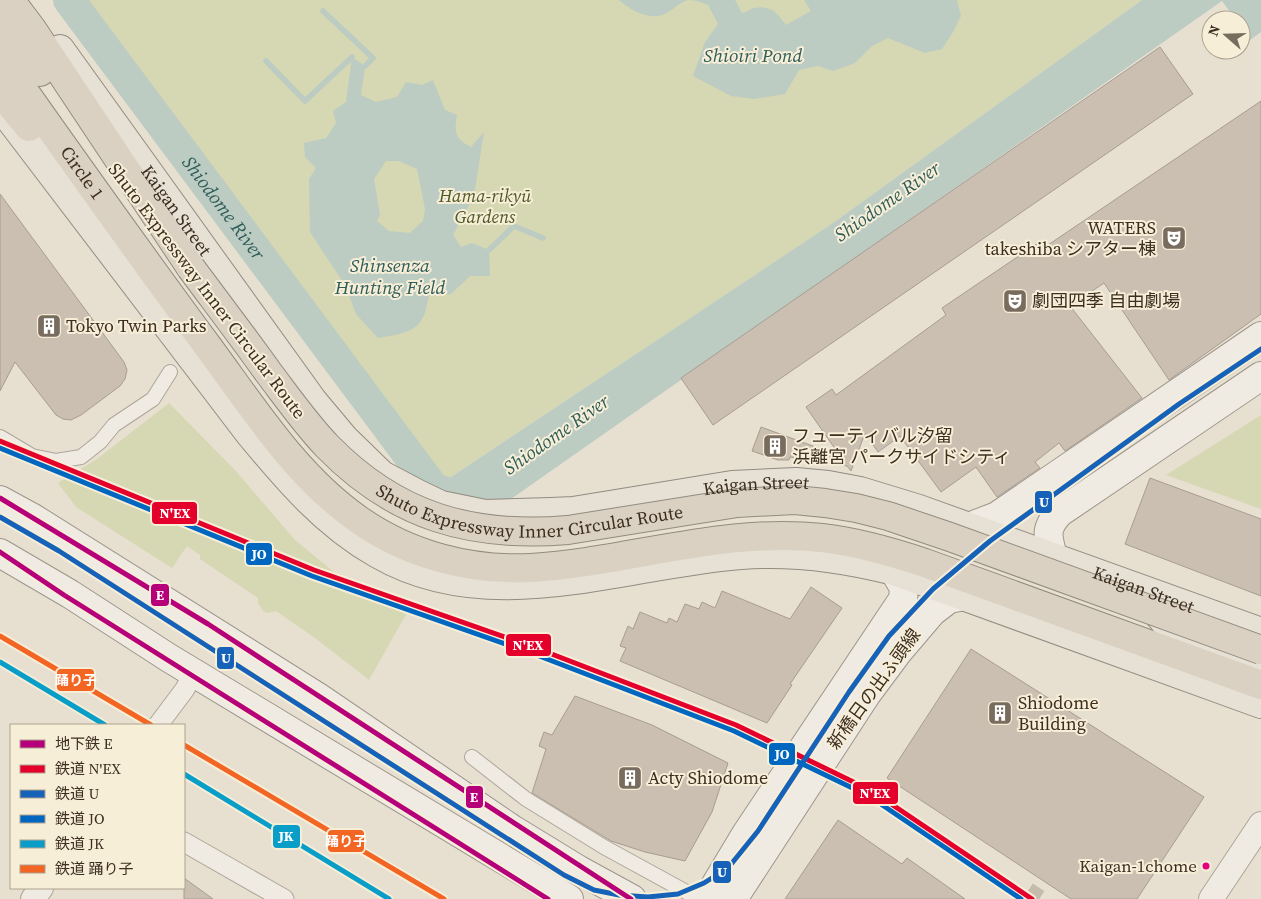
<svg xmlns="http://www.w3.org/2000/svg" width="1261" height="899" viewBox="0 0 1261 899" font-family="'Source Serif 4','Noto Sans JP',serif">
  <rect width="100%" height="100%" fill="#e7e0d1"/>
  <g fill="#d6d7b3">
    <path d="M73 0H1142L833 223 436 487Z"/>
    <path d="M169 403 235 470 295 540 339 576 408 611 369 680 315 638 276 611 267 613 263 611 258 603V598L200 559V555L187 546 172 568 76 507 58 483 97 459Z"/>
    <path d="M1261 415V509L1166 475Z"/>
  </g>
  <g fill="#bcccc2" fill-rule="evenodd">
    <path d="M619 0H735L742 13C747 12 750 9 754 8 772 5 777 13 786 25L811 11 804 0H957L961 16 953 32 942 49 925 53 888 38 872 46 855 63 833 71 818 66 799 70 785 94 754 99 731 96 693 76 705 42 718 24 708 5C703 3 695 0 689 0 678 2 672 12 662 15 647 20 629 9 619 0Z"/>
    <path d="M1142 0H1261V32L1250 40 1241 28V20H1236L1222 1 511 499 477 501 436 487 833 223Z"/>
    <path d="M352 57 365 66 361 95 376 102 397 97 406 82 422 85 433 80 445 110 457 115C454 133 455 139 471 147L484 132 474 196 453 235 461 247 472 243 489 250 490 276H470L451 294 429 296C427 303 426 313 422 319 414 334 393 335 378 338L356 314 345 285 310 232 309 179 316 168 305 157 304 143 326 138 336 123 333 111 346 102ZM386 161H399L417 169 425 209 423 221 410 233 389 231 377 221 380 214 374 179Z"/>
  </g>
  <g fill="none" stroke-linecap="round" stroke-linejoin="round">
    <g stroke="#bcccc2" stroke-width="5.5">
      <path d="M323 11 373 58 365 66"/>
      <path d="M266 61 305 101 352 57"/>
      <path d="M489 250 514 226 543 238"/>
    </g>
    <path stroke="#bcccc2" stroke-width="32" id="s1" d="M69 0 434 489 465 499 472 494"/>
  </g>
  <g fill="#cbbfb2" stroke="#a89c90">
    <path d="M1160 47 1193 94 713 425 681 378Z"/>
    <path d="M1261 101V314L1169 380 1104 283 1070 306 1142 398 1065 451 1059 443 1035 462 1040 468 997 497 976 467 941 492 900 436 878 452 865 433 851 471 847 466 790 457 789 460H778L752 451 761 427 840 456 806 407 832 389 836 395 946 315 942 308 1041 241 1045 247Z"/>
    <path d="M0 194 124 362 127 370 125 379 120 386 81 415 71 420 63 419 56 415 15 362 0 391Z"/>
    <path d="M1150 478 1261 519V596L1125 544Z"/>
    <path d="M811 587 842 608 790 684 792 685 767 723 620 661 626 648 620 646 628 626 633 629 640 612 667 623 669 618 677 622 685 604 699 609 702 602 715 608 722 591 790 619Z"/>
    <path d="M971 649 1204 797 1137 899H1071L887 778Z"/>
    <path d="M575 696 652 725 728 763 712 812 685 861 645 852 611 841 532 793 546 749 539 746 544 732 552 735Z"/>
    <path d="M838 820 902 864 907 858 965 899H785Z"/>
    <path d="M184 878 213 899H184Z"/>
  </g>
  <g fill="none" stroke-linecap="round" stroke-linejoin="round">
    <path stroke="#c5bcae" stroke-width="14" stroke-dasharray="14 7" stroke-linecap="butt" d="M1031 899 1042 882"/>
    <defs>
      <g id="pedestrian">
        <path d="M0 437 32 456 56 461 81 457 100 442 114 425 153 399 170 372"/>
        <path d="M472 757 526 799 604 847 699 899"/>
      </g>
      <g id="minor">
        <path d="M158 725 185 689 193 673"/>
        <path d="M184 842 284 899"/>
      </g>
      <g id="tertiary">
        <path d="M33 899 41 888"/>
        <path d="M1211 899 1261 824"/>
      </g>
      <g id="secondary">
        <path d="M0 500 33 518 318 697 512 829 579 870 632 899"/>
        <path d="M971 526 997 516 1261 336"/>
        <path d="M0 553 70 594 169 658 569 899"/>
        <path d="M1053 557C1048 536 1044 530 1059 513L1261 376"/>
        <path d="M707 899 746 834 903 599 904 588 894 571"/>
        <path d="M733 899 866 695 898 652 932 612 949 599 964 596"/>
      </g>
      <g id="primary">
        <path id="s2" d="M60 49 313 401 344 438 382 475 418 494 441 505 485 514 551 512 573 511 732 485 796 482 828 485 860 491 919 509 1261 632"/>
        <path d="M2 109 249 433C287 479 325 524 378 554 491 619 622 564 741 555 794 551 844 558 894 571L1261 704"/>
        <path d="M1150 604 1176 636 1261 666"/>
      </g>
      <g id="motorway">
        <path d="M10 0 32 29 191 268"/>
        <path d="M0 20 40 72"/>
        <path id="s3" d="M0 57C69 155 138 252 209 348 254 409 296 476 359 520 409 555 470 571 531 568 628 562 724 527 822 538 857 542 892 552 925 563L1261 685"/>
        <path d="M0 92 29 127"/>
      </g>
    </defs>
    <use href="#pedestrian" stroke="#ada599" stroke-width="16"/>
    <use href="#minor" stroke="#ada599" stroke-width="21"/>
    <use href="#tertiary" stroke="#ada599" stroke-width="26"/>
    <use href="#secondary" stroke="#9c958a" stroke-width="30"/>
    <use href="#primary" stroke="#928b80" stroke-width="30"/>
    <use href="#motorway" stroke="#928b80" stroke-width="30"/>
    <use href="#pedestrian" stroke="#efebe3" stroke-width="14"/>
    <use href="#minor" stroke="#efebe3" stroke-width="19"/>
    <use href="#tertiary" stroke="#efebe3" stroke-width="24"/>
    <use href="#secondary" stroke="#efebe3" stroke-width="28"/>
    <use href="#primary" stroke="#e6e1d4" stroke-width="28"/>
    <use href="#motorway" stroke="#dad1c2" stroke-width="28"/>
    <defs>
      <g id="motorway-bridge">
        <path id="s4" d="M191 268C217 303 243 337 268 372 287 397 305 423 327 446 396 517 472 538 568 530L737 503 795 500 825 503 856 508 888 516 950 537 1261 650"/>
      </g>
    </defs>
    <use href="#motorway-bridge" stroke="#928b80" stroke-width="30" stroke-linecap="butt"/>
    <use href="#motorway-bridge" stroke="#dad1c2" stroke-width="28"/>
    <defs>
      <path id="rail-1" d="M0 441 314 570 536 648 736 725 872 791 1032 899"/>
      <path id="rail-2" d="M0 517 59 551 564 875 594 890 619 895 648 897 678 894 704 883 728 868 758 831 849 692 889 636 933 589 990 541 1179 404 1261 349"/>
      <path id="rail-3" d="M0 448 312 576 534 654 734 731 869 796 1021 899"/>
      <g id="rail-4">
        <path d="M0 662 105 725"/>
        <path d="M184 774 389 899"/>
      </g>
      <g id="rail-5">
        <path d="M0 636 151 725"/>
        <path d="M184 745 444 899"/>
      </g>
    </defs>
    <use href="#rail-1" stroke="#f7eed8" stroke-width="9"/>
    <use href="#rail-2" stroke="#f7eed8" stroke-width="9"/>
    <use href="#rail-3" stroke="#f7eed8" stroke-width="9"/>
    <use href="#rail-4" stroke="#f7eed8" stroke-width="9"/>
    <use href="#rail-5" stroke="#f7eed8" stroke-width="9"/>
    <use href="#rail-1" stroke="#e4002b" stroke-width="5"/>
    <use href="#rail-2" stroke="#1662b8" stroke-width="5"/>
    <use href="#rail-3" stroke="#0067c0" stroke-width="5"/>
    <use href="#rail-4" stroke="#099ec7" stroke-width="5"/>
    <use href="#rail-5" stroke="#f26522" stroke-width="5"/>
    <defs>
      <g id="metro-1">
        <path d="M0 498 208 624 631 899"/>
        <path d="M0 552 64 595 548 899"/>
      </g>
    </defs>
    <use href="#metro-1" stroke="#f7eed8" stroke-width="9"/>
    <use href="#metro-1" stroke="#b6007a" stroke-width="5"/>
  </g>
  <defs>
    <symbol id="theatre-square" viewBox="-11 -11 22 22"><rect x="-9" y="-9" width="18" height="18" rx="4" fill="#786c5e" stroke="#f7eed8"/><path d="M-5-5.5Q0-4 5-5.5V0Q5 5 0 6Q-5 5-5 0ZM-3.3-2.5H-1v1.5H-3.3ZM1-2.5H3.3v1.5H1ZM-2.8 1Q0 5.5 2.8 1Z" fill="#fff"/></symbol>
    <symbol id="building-square" viewBox="-11 -11 22 22"><rect x="-9" y="-9" width="18" height="18" rx="4" fill="#786c5e" stroke="#f7eed8"/><path d="M-4-6H4V6H1V3H-1V6H-4ZM-2.5-4.3h1.7v1.8h-1.7ZM.8-4.3h1.7v1.8H.8ZM-2.5-1h1.7V.8h-1.7ZM.8-1h1.7V.8H.8Z" fill="#fff"/></symbol>
  </defs>
  <g fill-rule="evenodd">
    <use href="#theatre-square" x="1160" y="224" width="28" height="28"/>
    <use href="#theatre-square" x="1001" y="287" width="28" height="28"/>
    <use href="#building-square" x="35" y="312" width="28" height="28"/>
    <use href="#building-square" x="761" y="432" width="28" height="28"/>
    <use href="#building-square" x="986" y="699" width="28" height="28"/>
    <use href="#building-square" x="616" y="764" width="28" height="28"/>
  </g>
  <circle fill="#e5007d" stroke="#f7eed8" stroke-width="2" cx="1206" cy="866" r="4.5"/>
  <g text-anchor="middle" stroke-width="4" stroke-linejoin="round" paint-order="stroke">
    <g font-size="17" fill="#3d2e20" stroke="#f7eed8" text-anchor="end">
      <text x="1197" y="872">Kaigan-1chome</text>
    </g>
    <g font-size="18" fill="#3d2e20" stroke="#f7eed8">
      <text dy="6" stroke="none"><textPath href="#s3" startOffset="142">Circle 1</textPath></text>
      <text dy="6" stroke="none"><textPath href="#s2" startOffset="199">Kaigan Street</textPath></text>
      <text transform="translate(207 291) rotate(53)" y="6">Shuto Expressway Inner Circular Route</text>
      <text dy="6" stroke="none"><textPath href="#s2" startOffset="919">Kaigan Street</textPath></text>
      <text dy="6" stroke="none"><textPath href="#s4" startOffset="448">Shuto Expressway Inner Circular Route</textPath></text>
      <text dy="6" stroke="none"><textPath href="#s2" startOffset="1324">Kaigan Street</textPath></text>
      <text transform="translate(874 689) rotate(-54)" y="6">新橋日の出ふ頭線</text>
    </g>
    <g font-size="18" font-style="italic" fill="#4d5a26" stroke="#f7eed8">
      <text x="485" y="202">Hama-rikyū<tspan x="485" dy="21">Gardens</tspan></text>
    </g>
    <g font-size="18" fill="#3d2e20" stroke="#f7eed8" text-anchor="start">
      <text x="1156" y="234" text-anchor="end">WATERS<tspan x="1156" dy="21">takeshiba シアター棟</tspan></text>
      <text x="1032" y="307">劇団四季 自由劇場</text>
      <text x="66" y="332">Tokyo Twin Parks</text>
      <text x="792" y="442">フューティバル汐留<tspan x="792" dy="21">浜離宮 パークサイドシティ</tspan></text>
      <text x="1018" y="709">Shiodome<tspan x="1018" dy="21">Building</tspan></text>
      <text x="648" y="784">Acty Shiodome</text>
    </g>
    <g font-size="19" font-style="italic" fill="#2f5d5a" stroke="#f7eed8">
      <text x="753" y="62">Shioiri Pond</text>
      <text transform="translate(887 201) rotate(-35)" y="7">Shiodome River</text>
      <text dy="7" stroke="none"><textPath href="#s1" startOffset="259">Shiodome River</textPath></text>
      <text x="390" y="272">Shinsenza<tspan x="390" dy="22">Hunting Field</tspan></text>
      <text transform="translate(556 434) rotate(-35)" y="7">Shiodome River</text>
    </g>
  </g>
  <g stroke="#f7eed8" stroke-width="2">
    <rect x="1034" y="490" width="19" height="24" rx="5" fill="#1662b8"/>
    <rect x="151" y="501" width="47" height="24" rx="5" fill="#e4002b"/>
    <rect x="245" y="542" width="28" height="24" rx="5" fill="#0067c0"/>
    <rect x="150" y="583" width="20" height="24" rx="5" fill="#b6007a"/>
    <rect x="505" y="633" width="47" height="24" rx="5" fill="#e4002b"/>
    <rect x="216" y="646" width="19" height="24" rx="5" fill="#1662b8"/>
    <rect x="56" y="668" width="39" height="24" rx="5" fill="#f26522"/>
    <rect x="768" y="742" width="28" height="24" rx="5" fill="#0067c0"/>
    <rect x="852" y="781" width="47" height="24" rx="5" fill="#e4002b"/>
    <rect x="465" y="785" width="19" height="24" rx="5" fill="#b6007a"/>
    <rect x="272" y="824" width="29" height="25" rx="5" fill="#099ec7"/>
    <rect x="327" y="829" width="38" height="24" rx="5" fill="#f26522"/>
    <rect x="712" y="860" width="20" height="24" rx="5" fill="#1662b8"/>
  </g>
  <g font-size="14" text-anchor="middle" font-weight="bold" fill="#fff">
    <text x="1044" y="507">U</text>
    <text x="175" y="518">N'EX</text>
    <text x="259" y="559">JO</text>
    <text x="160" y="600">E</text>
    <text x="528" y="650">N'EX</text>
    <text x="226" y="663">U</text>
    <text x="76" y="685">踊り子</text>
    <text x="782" y="759">JO</text>
    <text x="875" y="798">N'EX</text>
    <text x="474" y="802">E</text>
    <text x="286" y="841">JK</text>
    <text x="346" y="846">踊り子</text>
    <text x="722" y="877">U</text>
  </g>
  <rect x="10" y="724" width="175" height="165" fill="#f7eed8" stroke="#ada18e"/>
  <rect x="20" y="740" width="25" height="8" fill="#b6007a" stroke="#ada18e"/>
  <text x="55" y="749" font-size="15" fill="#3d2e20">地下鉄 E</text>
  <rect x="20" y="765" width="25" height="8" fill="#e4002b" stroke="#ada18e"/>
  <text x="55" y="774" font-size="15" fill="#3d2e20">鉄道 N'EX</text>
  <rect x="20" y="790" width="25" height="8" fill="#1662b8" stroke="#ada18e"/>
  <text x="55" y="799" font-size="15" fill="#3d2e20">鉄道 U</text>
  <rect x="20" y="815" width="25" height="8" fill="#0067c0" stroke="#ada18e"/>
  <text x="55" y="824" font-size="15" fill="#3d2e20">鉄道 JO</text>
  <rect x="20" y="840" width="25" height="8" fill="#099ec7" stroke="#ada18e"/>
  <text x="55" y="849" font-size="15" fill="#3d2e20">鉄道 JK</text>
  <rect x="20" y="865" width="25" height="8" fill="#f26522" stroke="#ada18e"/>
  <text x="55" y="874" font-size="15" fill="#3d2e20">鉄道 踊り子</text>
  <g transform="translate(1226 35) rotate(290)"><circle r="24" fill="#f7eed8" stroke="#ada18e"/>
  <path d="M0-4L9 19L0 12L-9 19Z" fill="#786c5e"/>
  <text y="-8" font-size="14" font-weight="bold" text-anchor="middle" fill="#3d2e20">N</text>
  </g>
</svg>
